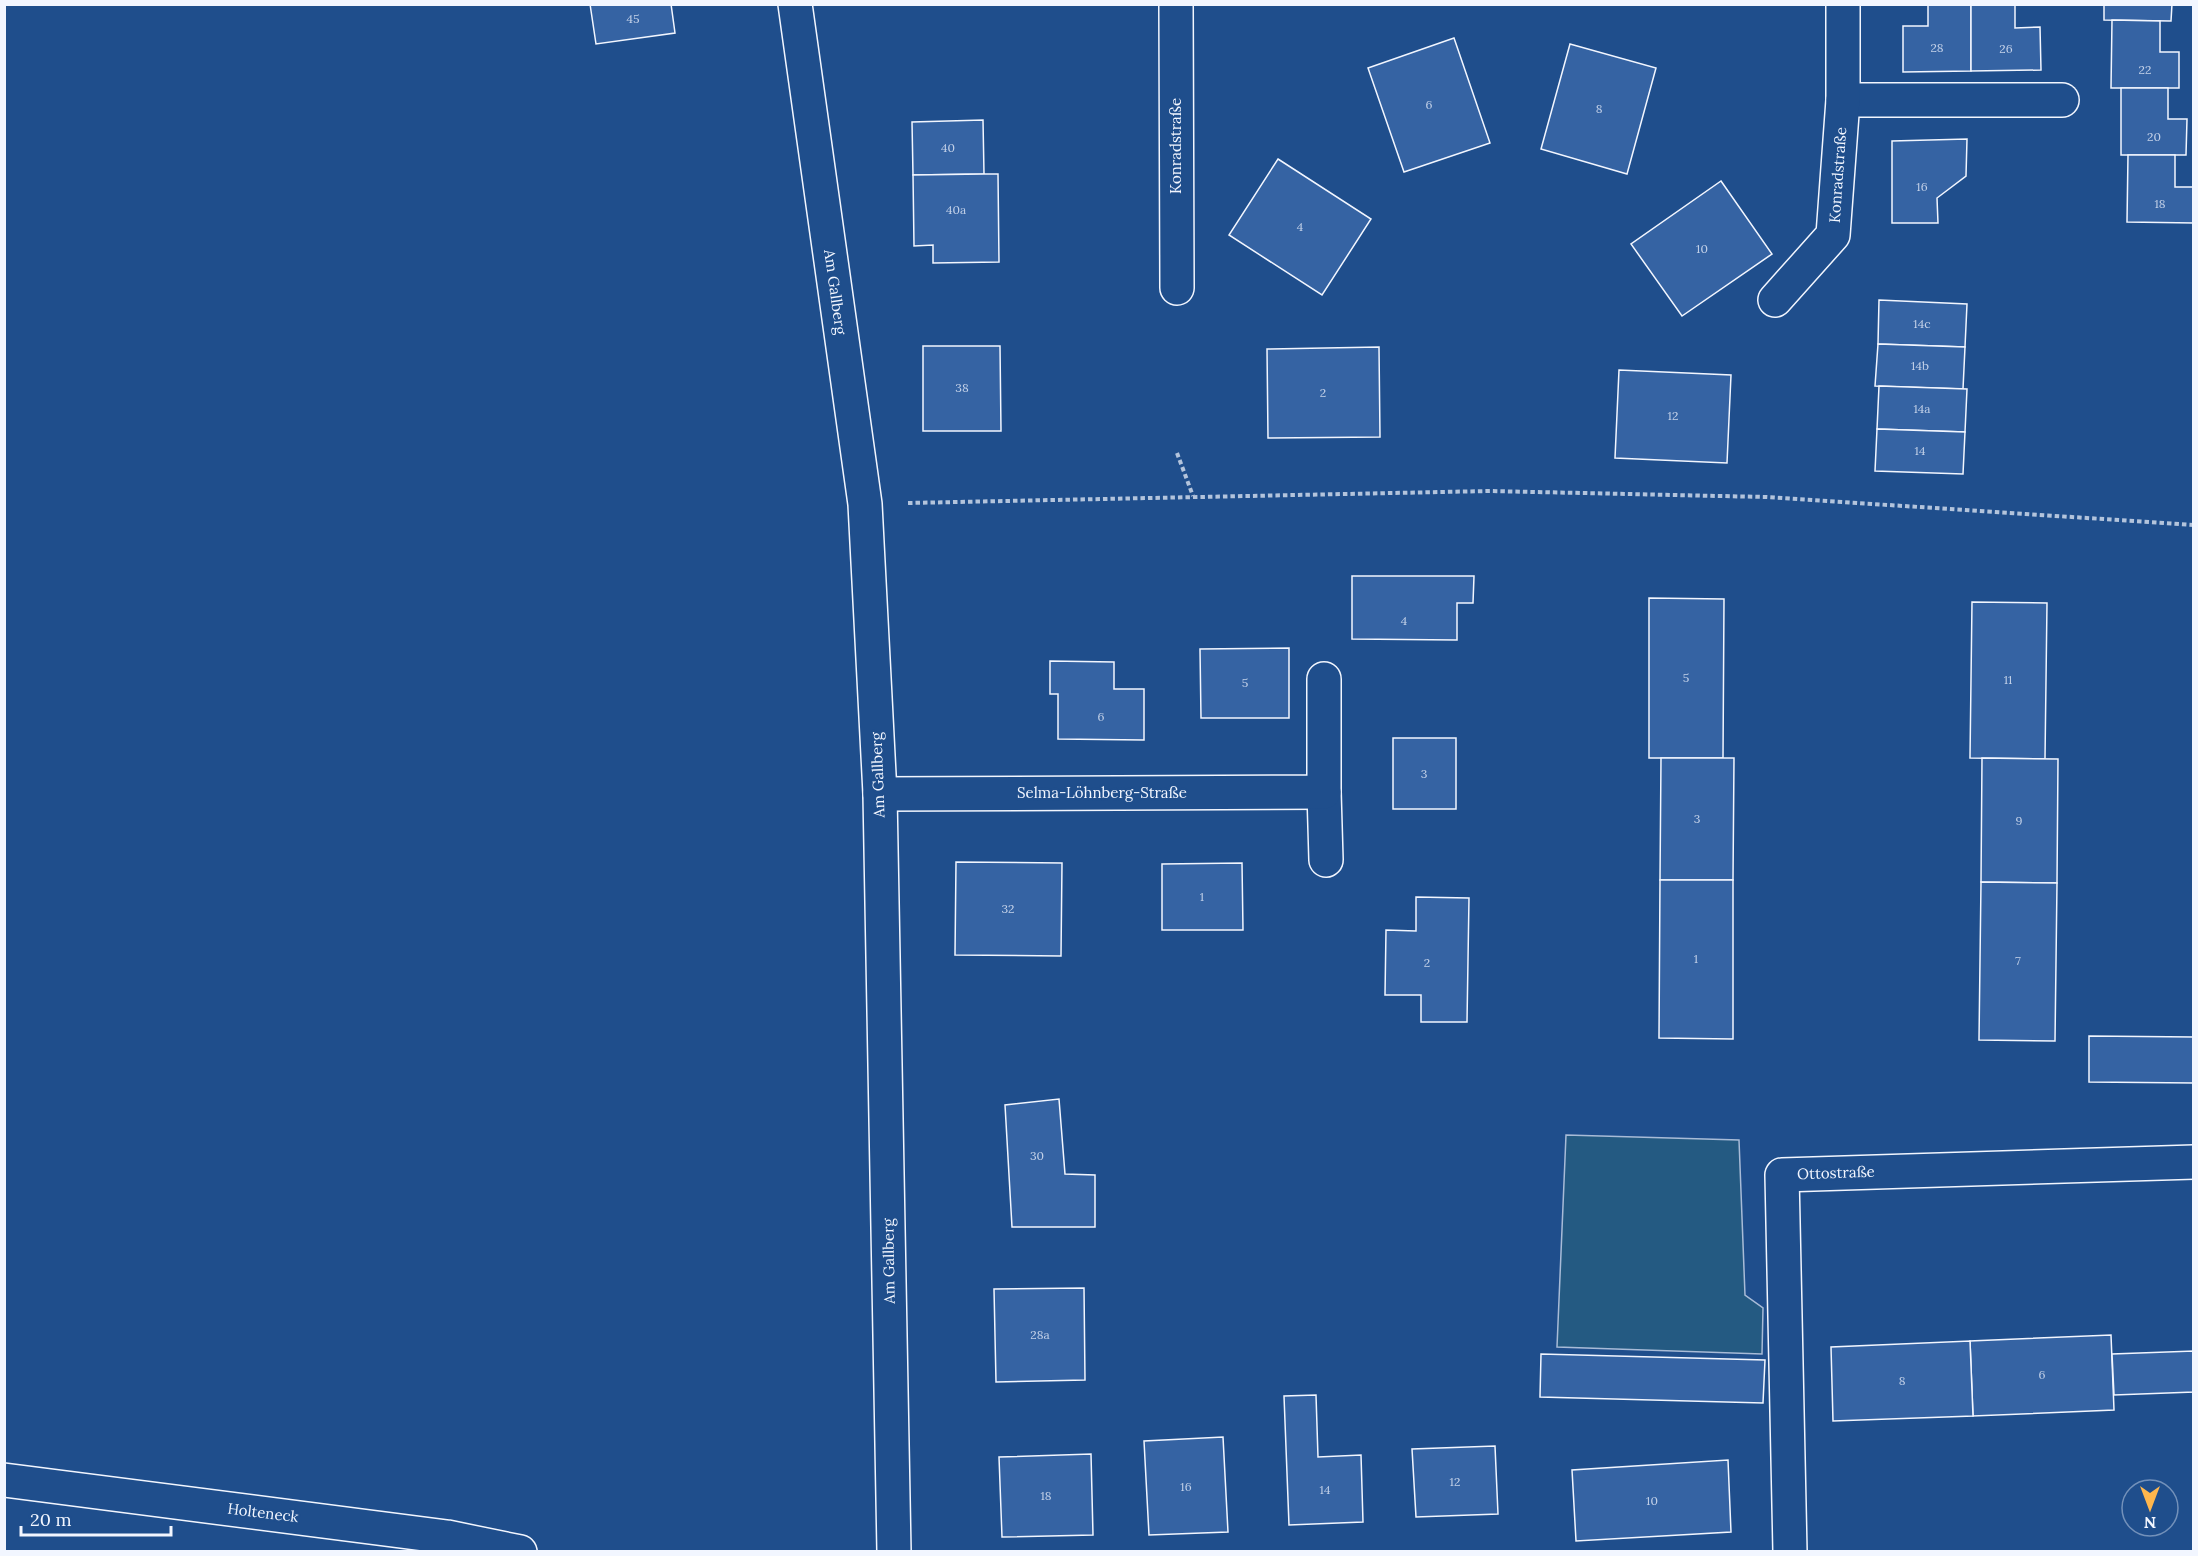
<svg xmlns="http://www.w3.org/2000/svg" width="2198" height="1556" viewBox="0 0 2198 1556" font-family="Lora,serif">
  <rect width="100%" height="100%" fill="#1f4e8c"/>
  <path fill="#245a82" stroke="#a8bbd7" stroke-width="1.5" d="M1566 1135 1739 1140 1745 1295 1763 1308 1762 1354 1557 1347Z"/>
  <g fill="#3563a3" stroke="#f2f6ff" stroke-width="1.5">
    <path d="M590 4H671L675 33 596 44Z"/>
    <path d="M1928 4H1971V71L1903 72V26H1928Z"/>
    <path d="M1971 4H2015V28L2040 27 2041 70 1971 71Z"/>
    <path d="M2104 4H2172L2171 21 2104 20Z"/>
    <path d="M2112 20 2160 21V52H2179V88H2111Z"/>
    <path d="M1454 38 1490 143 1404 172 1368 68Z"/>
    <path d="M1570 44 1656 68 1627 174 1541 149Z"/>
    <path d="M2121 88H2168V119H2187L2186 155H2121Z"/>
    <path d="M983 120 984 174 913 175 912 122Z"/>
    <path d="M1967 139 1966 176 1937 198 1938 223H1892V141Z"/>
    <path d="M2128 155H2175V187H2194V223L2127 222Z"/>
    <path d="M1278 159 1371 219 1322 295 1229 235Z"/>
    <path d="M984 174H998L999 262 933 263V245L914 246 913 175Z"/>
    <path d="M1721 181 1772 254 1682 316 1631 244Z"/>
    <path d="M1879 300 1967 304 1965 347 1878 344Z"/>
    <path d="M1878 344 1965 347 1963 389 1875 386Z"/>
    <path d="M923 346H1000L1001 431H923Z"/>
    <path d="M1379 347 1380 437 1268 438 1267 349Z"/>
    <path d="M1619 370 1731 375 1727 463 1615 458Z"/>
    <path d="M1879 386 1967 389 1965 432 1877 429Z"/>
    <path d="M1877 429 1965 432 1963 474 1875 471Z"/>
    <path d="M1352 576H1474L1473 603H1457V640L1352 639Z"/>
    <path d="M1649 598 1724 599 1723 758H1649Z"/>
    <path d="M1972 602 2047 603 2045 759 1970 758Z"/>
    <path d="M1289 648V718H1201L1200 649Z"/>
    <path d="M1050 661 1114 662V689H1144V740L1058 739V694H1050Z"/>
    <rect x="1393" y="738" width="63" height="71"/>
    <path d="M1661 758H1734L1733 880H1660Z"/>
    <path d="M1982 758 2058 759 2057 883 1981 882Z"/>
    <path d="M956 862 1062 863 1061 956 955 955Z"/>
    <path d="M1242 863 1243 930H1162V864Z"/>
    <path d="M1660 880H1733V1039L1659 1038Z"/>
    <path d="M1981 882 2057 883 2055 1041 1979 1040Z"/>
    <path d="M1416 897 1469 898 1467 1022H1421V995H1385L1386 930 1416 931Z"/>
    <path d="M2089 1036 2194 1037V1083L2089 1082Z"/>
    <path d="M1059 1099 1065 1174 1095 1175V1227H1012L1005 1105Z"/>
    <path d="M1084 1288 1085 1380 996 1382 994 1289Z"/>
    <path d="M2111 1335 2114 1410 1973 1416 1970 1341Z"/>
    <path d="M1970 1341 1973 1416 1833 1421 1831 1347Z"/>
    <path d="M2194 1351V1392L2114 1395 2112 1354Z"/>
    <path d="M1541 1354 1765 1360 1763 1403 1540 1397Z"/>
    <path d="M1316 1395 1318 1457 1361 1455 1363 1522 1289 1525 1284 1396Z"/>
    <path d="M1223 1437 1228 1532 1149 1535 1144 1441Z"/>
    <path d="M1495 1446 1498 1514 1416 1517 1412 1449Z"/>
    <path d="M1091 1454 1093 1535 1002 1537 999 1457Z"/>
    <path d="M1728 1460 1731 1532 1576 1541 1572 1470Z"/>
  </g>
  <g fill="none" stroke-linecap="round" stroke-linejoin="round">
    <defs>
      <g id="street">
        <path d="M795 4 865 504 880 794 894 1552"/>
        <path d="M1176 4 1177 288"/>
        <path d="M1843 100H2062"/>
        <path d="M1775 300 1833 235 1843 100V4"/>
        <path d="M1324 792 1326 860"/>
        <path d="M880 794 1324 792V679"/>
        <path d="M4 1480 447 1537 520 1552"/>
        <path d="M1790 1552 1782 1175 2194 1162"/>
      </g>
    </defs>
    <use href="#street" stroke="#f2f6ff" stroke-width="36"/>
    <g stroke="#b3c4dc" stroke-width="4" stroke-dasharray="4.5 3" stroke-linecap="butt">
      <path d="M1177 453 1193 496"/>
      <path d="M908 503 1490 491 1766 497 2194 525"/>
    </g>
    <use href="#street" stroke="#1f4e8c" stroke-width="33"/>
  </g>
  <g text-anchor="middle" stroke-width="4.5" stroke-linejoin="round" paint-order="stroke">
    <g font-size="12" fill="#c3d1e8">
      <text x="633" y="23">45</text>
      <text x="1937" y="52">28</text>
      <text x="2006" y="53">26</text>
      <text x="2145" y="74">22</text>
      <text x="1429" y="109">6</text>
      <text x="1599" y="113">8</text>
      <text x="2154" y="141">20</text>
      <text x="948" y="152">40</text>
      <text x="1922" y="191">16</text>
      <text x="2160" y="208">18</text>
      <text x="956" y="214">40a</text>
      <text x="1300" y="231">4</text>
      <text x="1702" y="253">10</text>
      <text x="1922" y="328">14c</text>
      <text x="1920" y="370">14b</text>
      <text x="962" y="392">38</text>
      <text x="1323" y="397">2</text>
      <text x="1922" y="413">14a</text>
      <text x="1673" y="420">12</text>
      <text x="1920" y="455">14</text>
      <text x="1404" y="625">4</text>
      <text x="1686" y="682">5</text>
      <text x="2008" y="684">11</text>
      <text x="1245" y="687">5</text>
      <text x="1101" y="721">6</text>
      <text x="1424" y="778">3</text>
      <text x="1697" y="823">3</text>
      <text x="2019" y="825">9</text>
      <text x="1202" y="901">1</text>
      <text x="1008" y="913">32</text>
      <text x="1696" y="963">1</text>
      <text x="2018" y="965">7</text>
      <text x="1427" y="967">2</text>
      <text x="1037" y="1160">30</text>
      <text x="1040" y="1339">28a</text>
      <text x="2042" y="1379">6</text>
      <text x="1902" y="1385">8</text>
      <text x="1455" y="1486">12</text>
      <text x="1186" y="1491">16</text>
      <text x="1325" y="1494">14</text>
      <text x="1046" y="1500">18</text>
      <text x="1652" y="1505">10</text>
    </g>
    <g font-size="15" fill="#f2f6ff" stroke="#1f4e8c">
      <text transform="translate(1176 146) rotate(-90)" y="5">Konradstraße</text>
      <text transform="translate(1838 175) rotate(-86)" y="5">Konradstraße</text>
      <text transform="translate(835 292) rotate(82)" y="5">Am Gallberg</text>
      <text transform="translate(878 775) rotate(-92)" y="5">Am Gallberg</text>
      <text x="1102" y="798">Selma-Löhnberg-Straße</text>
      <text transform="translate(1836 1173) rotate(-2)" y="5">Ottostraße</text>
      <text transform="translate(889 1261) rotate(-91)" y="5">Am Gallberg</text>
      <text transform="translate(263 1513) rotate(7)" y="5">Holteneck</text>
    </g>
  </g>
  <rect width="2198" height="1556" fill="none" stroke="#f2f6ff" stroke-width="12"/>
  <g transform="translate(2150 1508) rotate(180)"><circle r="28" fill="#1f4e8c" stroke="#7391ba" stroke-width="1.5"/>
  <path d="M0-4.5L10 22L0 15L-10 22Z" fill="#ffb74d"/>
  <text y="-9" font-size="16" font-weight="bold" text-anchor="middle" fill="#f2f6ff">N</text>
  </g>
  <path d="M21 1526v9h150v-9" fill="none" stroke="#f2f6ff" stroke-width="3"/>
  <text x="30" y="1526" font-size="18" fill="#f2f6ff" stroke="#1f4e8c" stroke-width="4.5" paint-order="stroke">20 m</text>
</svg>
